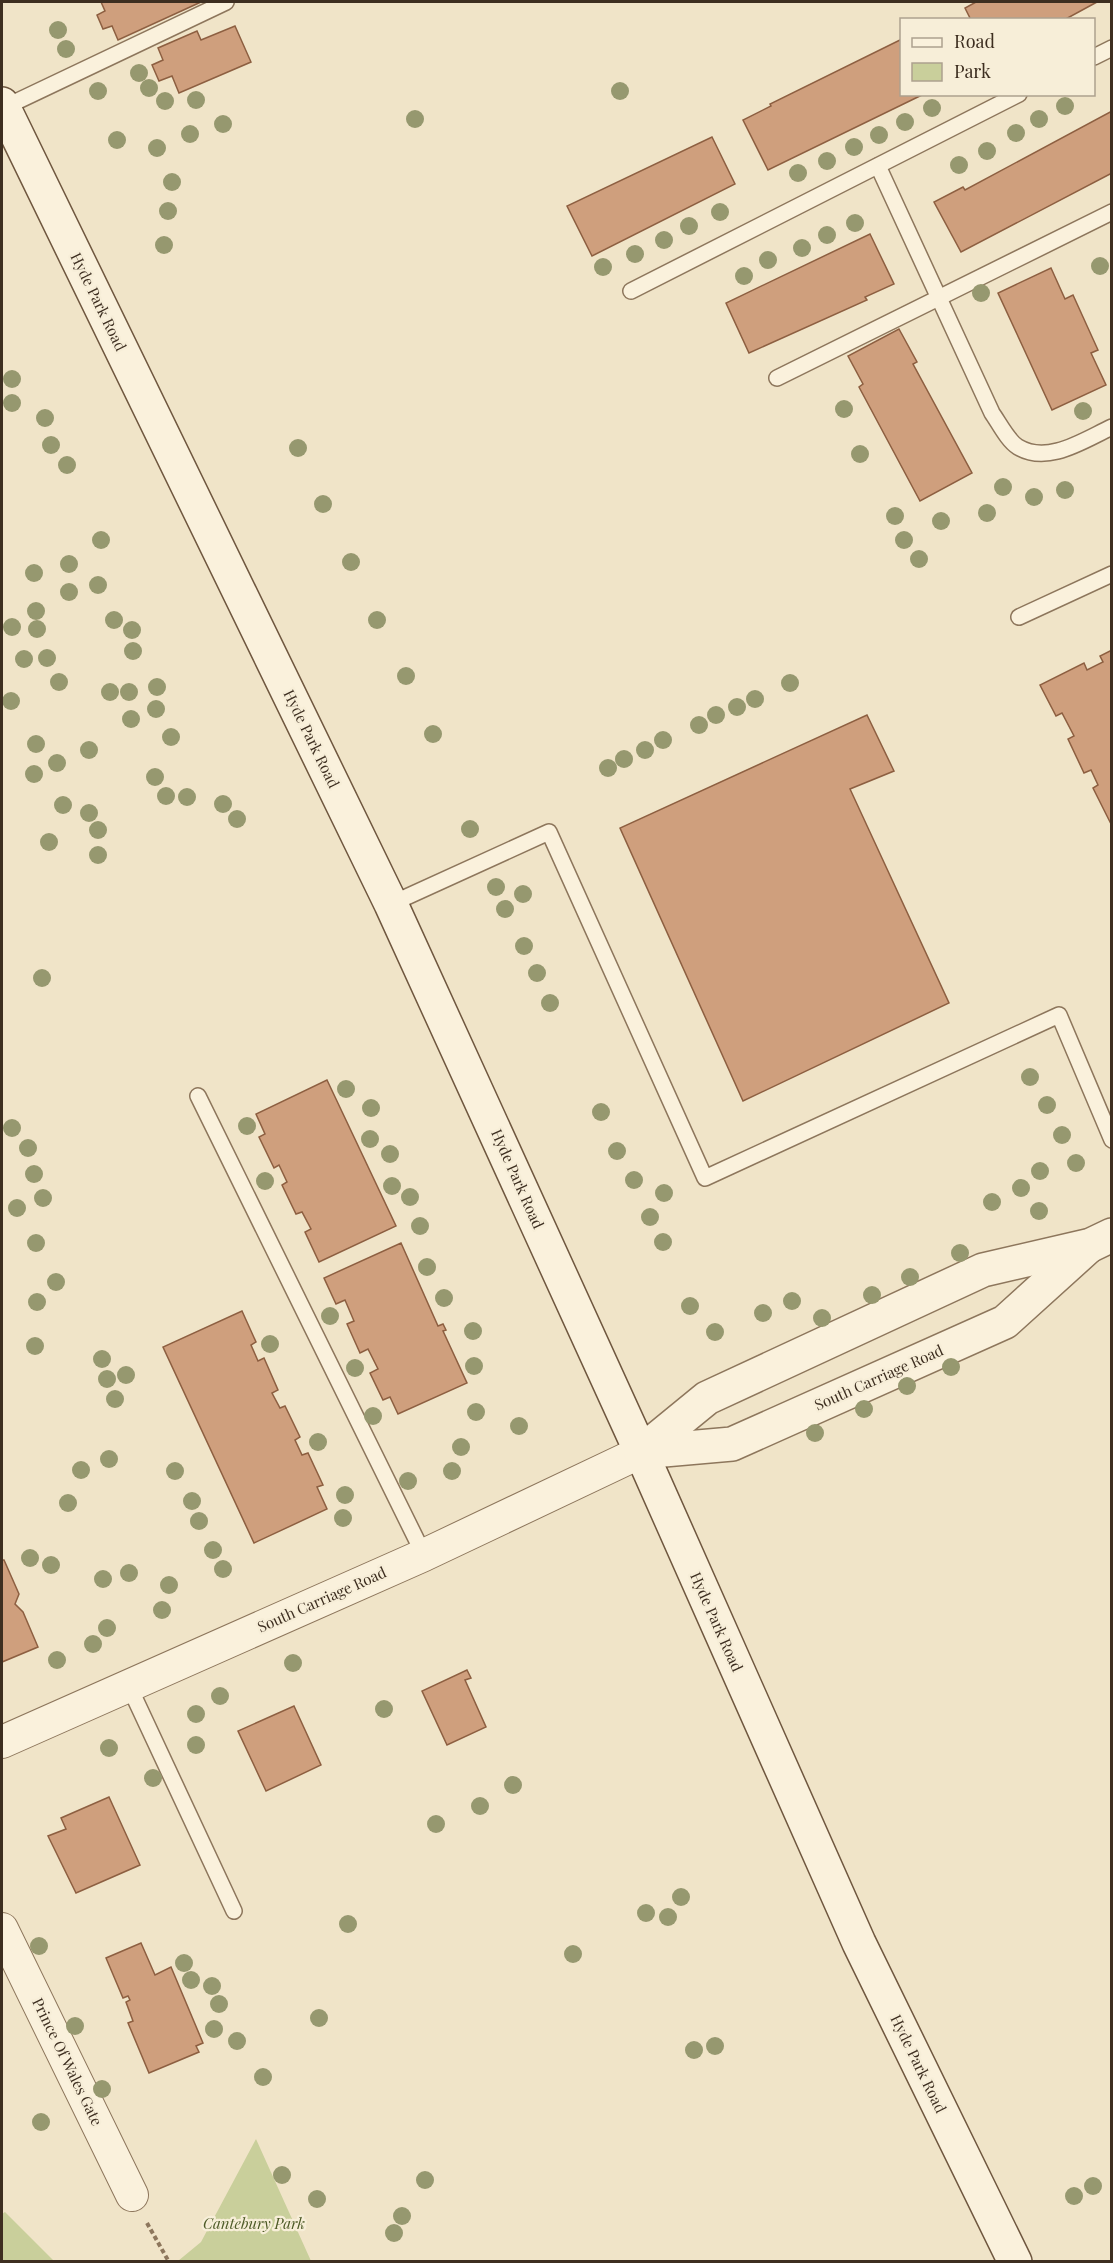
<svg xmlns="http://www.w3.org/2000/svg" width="1113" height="2263" viewBox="0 0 1113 2263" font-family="'Playfair Display',serif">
  <rect width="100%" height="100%" fill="#f0e4c8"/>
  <g fill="#c9cf9b">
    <path d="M256 2139 311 2261H178L201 2242Z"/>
    <path d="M5 2212 54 2261H2V2214Z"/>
  </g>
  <g fill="#cf9f7d" stroke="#8d5f41" stroke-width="1.5">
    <path d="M101 2H201L118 40 112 26 103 29 97 15 105 11Z"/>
    <path d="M976 2H1097L1064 20H971L965 8Z"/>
    <path d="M235 26 251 62 179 93 172 76 159 81 152 65 163 60 158 48 197 31 201 40Z"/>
    <path d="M902 39V94H924L768 170 743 120 771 106 770 104Z"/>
    <path d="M1112 111V173L961 252 934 202 963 187 965 190Z"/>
    <path d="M712 137 735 184 592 256 567 206Z"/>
    <path d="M870 234 894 284 865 297 867 300 749 353 726 303Z"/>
    <path d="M1051 268 1065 299 1073 295 1098 350 1091 353 1106 385 1052 410 998 293Z"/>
    <path d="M899 329 917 362 913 364 972 473 920 501 859 387 863 384 848 356Z"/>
    <path d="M1112 650V826L1093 788 1098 785 1091 770 1084 773 1068 739 1074 736 1062 713 1056 716 1040 685 1084 663 1087 670 1103 662 1100 656Z"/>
    <path d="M867 715 894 771 850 789 949 1003 743 1101 620 828Z"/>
    <path d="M327 1080 396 1226 319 1262 305 1232 311 1229 302 1212 296 1214 282 1185 287 1182 279 1165 274 1168 259 1137 265 1134 256 1114Z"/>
    <path d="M401 1243 438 1326 443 1324 446 1330 443 1331 467 1383 398 1414 390 1397 383 1400 370 1373 378 1369 368 1349 360 1353 347 1324 354 1321 345 1300 336 1304 324 1278Z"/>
    <path d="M242 1311 256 1342 251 1345 258 1361 264 1358 278 1390 272 1393 280 1408 285 1406 300 1437 295 1440 302 1455 308 1453 323 1485 317 1487 327 1509 254 1543 163 1347Z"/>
    <path d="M2 1560H4L19 1594 15 1604 23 1612 38 1647 2 1662Z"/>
    <path d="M467 1670 471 1678 465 1680 486 1727 447 1745 422 1691Z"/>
    <path d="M294 1706 321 1765 266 1791 238 1731Z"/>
    <path d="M109 1797 140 1865 76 1893 48 1836 66 1829 61 1818Z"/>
    <path d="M141 1943 155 1975 171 1967 203 2043 196 2046 199 2052 149 2073 128 2023 133 2021 126 2002 130 2000 128 1996 123 1998 106 1958Z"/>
  </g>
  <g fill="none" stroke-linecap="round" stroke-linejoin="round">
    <defs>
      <g id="service">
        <path d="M1094 57 1112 48"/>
        <path d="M3 108 226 2"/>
        <path d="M878 166 992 413C999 423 1008 441 1018 447 1048 465 1084 440 1112 427"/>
        <path d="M631 291 1019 94"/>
        <path d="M777 378 1112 212"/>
        <path d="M1019 617 1112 574"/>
        <path d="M391 904 549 832 705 1178 1059 1015 1112 1140"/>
        <path d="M198 1096 424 1555"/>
        <path d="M129 1686 234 1911"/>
      </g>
      <g id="minor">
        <path d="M2 1742 424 1555 641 1452"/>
        <path d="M2 1929 132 2195"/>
      </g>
      <g id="tertiary">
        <path d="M641 1452 707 1398 983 1270 1091 1245 1112 1235"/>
        <path d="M641 1452 732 1444 1005 1322 1089 1246"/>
      </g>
      <path id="secondary" d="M2 104 391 904 641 1452 859 1943 1015 2262"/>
    </defs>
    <use href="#service" stroke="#8d765c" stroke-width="18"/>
    <use href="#minor" stroke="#8d765c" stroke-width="34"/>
    <use href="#tertiary" stroke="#8d765c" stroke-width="36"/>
    <use href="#secondary" stroke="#6f573f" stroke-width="36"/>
    <path stroke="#8d765c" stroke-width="4" stroke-dasharray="4.5 3" stroke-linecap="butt" d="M147 2223 169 2262"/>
    <use href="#service" stroke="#faf1dc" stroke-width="15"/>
    <use href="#minor" stroke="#faf1dc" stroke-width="32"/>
    <use href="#tertiary" stroke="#faf1dc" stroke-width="33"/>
    <use href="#secondary" stroke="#faf1dc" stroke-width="33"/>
  </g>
  <g fill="#96986f">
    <circle cx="58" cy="30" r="9"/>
    <circle cx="66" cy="49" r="9"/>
    <circle cx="139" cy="73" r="9"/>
    <circle cx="149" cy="88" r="9"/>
    <circle cx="98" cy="91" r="9"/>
    <circle cx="620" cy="91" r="9"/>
    <circle cx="196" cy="100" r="9"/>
    <circle cx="165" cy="101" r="9"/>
    <circle cx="1065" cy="106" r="9"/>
    <circle cx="932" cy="108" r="9"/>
    <circle cx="415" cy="119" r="9"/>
    <circle cx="1039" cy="119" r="9"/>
    <circle cx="905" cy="122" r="9"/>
    <circle cx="223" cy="124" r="9"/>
    <circle cx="1016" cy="133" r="9"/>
    <circle cx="190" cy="134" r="9"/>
    <circle cx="879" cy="135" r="9"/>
    <circle cx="117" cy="140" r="9"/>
    <circle cx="854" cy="147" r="9"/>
    <circle cx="157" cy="148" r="9"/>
    <circle cx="987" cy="151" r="9"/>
    <circle cx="827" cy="161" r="9"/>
    <circle cx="959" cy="165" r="9"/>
    <circle cx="798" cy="173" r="9"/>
    <circle cx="172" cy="182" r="9"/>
    <circle cx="168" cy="211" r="9"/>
    <circle cx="720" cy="212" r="9"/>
    <circle cx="855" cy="223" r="9"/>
    <circle cx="689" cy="226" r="9"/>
    <circle cx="827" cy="235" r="9"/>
    <circle cx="664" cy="240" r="9"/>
    <circle cx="164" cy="245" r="9"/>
    <circle cx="802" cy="248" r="9"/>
    <circle cx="635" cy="254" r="9"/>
    <circle cx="768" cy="260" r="9"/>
    <circle cx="1100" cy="266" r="9"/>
    <circle cx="603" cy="267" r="9"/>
    <circle cx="744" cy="276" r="9"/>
    <circle cx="981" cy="293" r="9"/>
    <circle cx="12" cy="379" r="9"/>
    <circle cx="12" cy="403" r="9"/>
    <circle cx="844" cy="409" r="9"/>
    <circle cx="1083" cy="411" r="9"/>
    <circle cx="45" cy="418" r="9"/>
    <circle cx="51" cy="445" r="9"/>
    <circle cx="298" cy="448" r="9"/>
    <circle cx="860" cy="454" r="9"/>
    <circle cx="67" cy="465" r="9"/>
    <circle cx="1003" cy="487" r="9"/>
    <circle cx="1065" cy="490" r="9"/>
    <circle cx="1034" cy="497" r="9"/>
    <circle cx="323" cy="504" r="9"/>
    <circle cx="987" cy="513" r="9"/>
    <circle cx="895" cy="516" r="9"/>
    <circle cx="941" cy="521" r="9"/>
    <circle cx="101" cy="540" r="9"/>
    <circle cx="904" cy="540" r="9"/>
    <circle cx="919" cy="559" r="9"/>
    <circle cx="351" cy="562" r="9"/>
    <circle cx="69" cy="564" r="9"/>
    <circle cx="34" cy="573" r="9"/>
    <circle cx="98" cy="585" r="9"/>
    <circle cx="69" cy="592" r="9"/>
    <circle cx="36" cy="611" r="9"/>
    <circle cx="114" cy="620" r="9"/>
    <circle cx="377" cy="620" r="9"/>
    <circle cx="12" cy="627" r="9"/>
    <circle cx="37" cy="629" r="9"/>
    <circle cx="132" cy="630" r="9"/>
    <circle cx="133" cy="651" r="9"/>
    <circle cx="47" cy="658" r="9"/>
    <circle cx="24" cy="659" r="9"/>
    <circle cx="406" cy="676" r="9"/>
    <circle cx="59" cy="682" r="9"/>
    <circle cx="790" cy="683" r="9"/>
    <circle cx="157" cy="687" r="9"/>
    <circle cx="110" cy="692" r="9"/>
    <circle cx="129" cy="692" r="9"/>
    <circle cx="755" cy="699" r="9"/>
    <circle cx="11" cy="701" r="9"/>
    <circle cx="737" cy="707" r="9"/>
    <circle cx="156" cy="709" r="9"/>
    <circle cx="716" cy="715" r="9"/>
    <circle cx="131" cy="719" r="9"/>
    <circle cx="699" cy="725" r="9"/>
    <circle cx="433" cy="734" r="9"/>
    <circle cx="171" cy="737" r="9"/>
    <circle cx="663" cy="740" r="9"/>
    <circle cx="36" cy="744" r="9"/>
    <circle cx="89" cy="750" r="9"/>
    <circle cx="645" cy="750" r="9"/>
    <circle cx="624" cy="759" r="9"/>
    <circle cx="57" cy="763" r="9"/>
    <circle cx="608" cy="768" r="9"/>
    <circle cx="34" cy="774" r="9"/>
    <circle cx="155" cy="777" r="9"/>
    <circle cx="166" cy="796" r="9"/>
    <circle cx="187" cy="797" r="9"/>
    <circle cx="223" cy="804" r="9"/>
    <circle cx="63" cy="805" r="9"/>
    <circle cx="89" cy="813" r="9"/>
    <circle cx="237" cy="819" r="9"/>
    <circle cx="470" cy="829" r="9"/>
    <circle cx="98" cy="830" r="9"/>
    <circle cx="49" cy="842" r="9"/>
    <circle cx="98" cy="855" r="9"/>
    <circle cx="496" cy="887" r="9"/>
    <circle cx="523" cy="894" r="9"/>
    <circle cx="505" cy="909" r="9"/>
    <circle cx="524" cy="946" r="9"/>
    <circle cx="537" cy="973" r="9"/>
    <circle cx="42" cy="978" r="9"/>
    <circle cx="550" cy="1003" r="9"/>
    <circle cx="1030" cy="1077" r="9"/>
    <circle cx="346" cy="1089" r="9"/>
    <circle cx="1047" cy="1105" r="9"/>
    <circle cx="371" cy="1108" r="9"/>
    <circle cx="601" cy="1112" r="9"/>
    <circle cx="247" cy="1126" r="9"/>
    <circle cx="12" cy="1128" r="9"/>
    <circle cx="1062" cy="1135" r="9"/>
    <circle cx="370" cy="1139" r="9"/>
    <circle cx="28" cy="1148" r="9"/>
    <circle cx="617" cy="1151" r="9"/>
    <circle cx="390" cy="1154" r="9"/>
    <circle cx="1076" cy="1163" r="9"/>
    <circle cx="1040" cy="1171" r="9"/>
    <circle cx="34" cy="1174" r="9"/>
    <circle cx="634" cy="1180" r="9"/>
    <circle cx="265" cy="1181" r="9"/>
    <circle cx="392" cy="1186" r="9"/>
    <circle cx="1021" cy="1188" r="9"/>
    <circle cx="664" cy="1193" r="9"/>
    <circle cx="410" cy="1197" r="9"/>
    <circle cx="43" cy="1198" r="9"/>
    <circle cx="992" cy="1202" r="9"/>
    <circle cx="17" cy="1208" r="9"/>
    <circle cx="1039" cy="1211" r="9"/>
    <circle cx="650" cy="1217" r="9"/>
    <circle cx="420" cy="1226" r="9"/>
    <circle cx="663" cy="1242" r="9"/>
    <circle cx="36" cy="1243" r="9"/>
    <circle cx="960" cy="1253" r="9"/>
    <circle cx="427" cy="1267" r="9"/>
    <circle cx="910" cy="1277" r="9"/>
    <circle cx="56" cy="1282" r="9"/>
    <circle cx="872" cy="1295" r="9"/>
    <circle cx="444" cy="1298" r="9"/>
    <circle cx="792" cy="1301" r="9"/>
    <circle cx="37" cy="1302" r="9"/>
    <circle cx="690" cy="1306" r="9"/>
    <circle cx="763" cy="1313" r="9"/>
    <circle cx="330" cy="1316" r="9"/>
    <circle cx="822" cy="1318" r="9"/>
    <circle cx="473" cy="1331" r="9"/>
    <circle cx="715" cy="1332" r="9"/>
    <circle cx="270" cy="1344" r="9"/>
    <circle cx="35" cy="1346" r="9"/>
    <circle cx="102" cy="1359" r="9"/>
    <circle cx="474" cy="1366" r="9"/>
    <circle cx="951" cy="1367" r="9"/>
    <circle cx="355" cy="1368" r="9"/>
    <circle cx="126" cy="1375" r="9"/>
    <circle cx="107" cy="1379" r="9"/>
    <circle cx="907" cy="1386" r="9"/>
    <circle cx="115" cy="1399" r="9"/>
    <circle cx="864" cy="1409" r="9"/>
    <circle cx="476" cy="1412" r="9"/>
    <circle cx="373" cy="1416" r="9"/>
    <circle cx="519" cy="1426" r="9"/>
    <circle cx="815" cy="1433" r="9"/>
    <circle cx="318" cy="1442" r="9"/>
    <circle cx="461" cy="1447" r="9"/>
    <circle cx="109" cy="1459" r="9"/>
    <circle cx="81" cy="1470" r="9"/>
    <circle cx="175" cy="1471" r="9"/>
    <circle cx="452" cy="1471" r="9"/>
    <circle cx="408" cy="1481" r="9"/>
    <circle cx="345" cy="1495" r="9"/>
    <circle cx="192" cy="1501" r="9"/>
    <circle cx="68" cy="1503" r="9"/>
    <circle cx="343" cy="1518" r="9"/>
    <circle cx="199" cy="1521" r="9"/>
    <circle cx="213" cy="1550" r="9"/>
    <circle cx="30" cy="1558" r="9"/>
    <circle cx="51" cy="1565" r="9"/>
    <circle cx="223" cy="1569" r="9"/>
    <circle cx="129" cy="1573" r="9"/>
    <circle cx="103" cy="1579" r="9"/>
    <circle cx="169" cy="1585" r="9"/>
    <circle cx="162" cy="1610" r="9"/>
    <circle cx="107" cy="1628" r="9"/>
    <circle cx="93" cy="1644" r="9"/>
    <circle cx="57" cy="1660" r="9"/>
    <circle cx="293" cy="1663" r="9"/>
    <circle cx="220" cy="1696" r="9"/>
    <circle cx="384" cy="1709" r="9"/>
    <circle cx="196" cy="1714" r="9"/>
    <circle cx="196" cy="1745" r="9"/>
    <circle cx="109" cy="1748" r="9"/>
    <circle cx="153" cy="1778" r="9"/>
    <circle cx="513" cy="1785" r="9"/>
    <circle cx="480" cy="1806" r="9"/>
    <circle cx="436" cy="1824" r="9"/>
    <circle cx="681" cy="1897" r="9"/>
    <circle cx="646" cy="1913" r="9"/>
    <circle cx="668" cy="1917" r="9"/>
    <circle cx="348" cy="1924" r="9"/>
    <circle cx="39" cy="1946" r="9"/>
    <circle cx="573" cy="1954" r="9"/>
    <circle cx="184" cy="1963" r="9"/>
    <circle cx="191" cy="1980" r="9"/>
    <circle cx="212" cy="1986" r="9"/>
    <circle cx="219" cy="2004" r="9"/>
    <circle cx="319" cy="2018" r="9"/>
    <circle cx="75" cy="2026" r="9"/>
    <circle cx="214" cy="2029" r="9"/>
    <circle cx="237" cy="2041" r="9"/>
    <circle cx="715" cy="2046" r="9"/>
    <circle cx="694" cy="2050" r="9"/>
    <circle cx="263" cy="2077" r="9"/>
    <circle cx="102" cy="2089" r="9"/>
    <circle cx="41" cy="2122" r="9"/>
    <circle cx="282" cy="2175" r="9"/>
    <circle cx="425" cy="2180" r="9"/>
    <circle cx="1093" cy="2186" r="9"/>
    <circle cx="1074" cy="2196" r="9"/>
    <circle cx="317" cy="2199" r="9"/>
    <circle cx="402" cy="2216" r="9"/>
    <circle cx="394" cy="2233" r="9"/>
  </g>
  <g text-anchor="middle" stroke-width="4.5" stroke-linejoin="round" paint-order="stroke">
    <g font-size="15" fill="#3d2e20" stroke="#f7eed8">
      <text transform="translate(98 302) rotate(64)" y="5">Hyde Park Road</text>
      <text transform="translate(311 739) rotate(64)" y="5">Hyde Park Road</text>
      <text transform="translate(517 1179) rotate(66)" y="5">Hyde Park Road</text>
      <text transform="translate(879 1378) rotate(-24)" y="5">South Carriage Road</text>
      <text transform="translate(322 1600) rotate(-24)" y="5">South Carriage Road</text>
      <text transform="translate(716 1622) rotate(66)" y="5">Hyde Park Road</text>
      <text transform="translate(67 2062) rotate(64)" y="5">Prince Of Wales Gate</text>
      <text transform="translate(918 2064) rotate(64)" y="5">Hyde Park Road</text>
    </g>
    <g font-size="15" font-style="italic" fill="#4d5a26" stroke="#f7eed8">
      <text x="254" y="2229">Cantebury Park</text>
    </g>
  </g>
  <rect width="1113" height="2263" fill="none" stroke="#3d2e20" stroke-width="6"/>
  <rect x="900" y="18" width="195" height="78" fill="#f7eed8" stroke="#ada18e" stroke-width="1.5"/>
  <rect x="912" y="38" width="30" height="9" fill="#faf1dc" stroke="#ada18e" stroke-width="1.5"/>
  <text x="954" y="48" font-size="18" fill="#3d2e20">Road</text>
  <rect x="912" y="63" width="30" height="18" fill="#c9cf9b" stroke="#ada18e" stroke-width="1.5"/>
  <text x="954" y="78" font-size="18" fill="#3d2e20">Park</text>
</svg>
